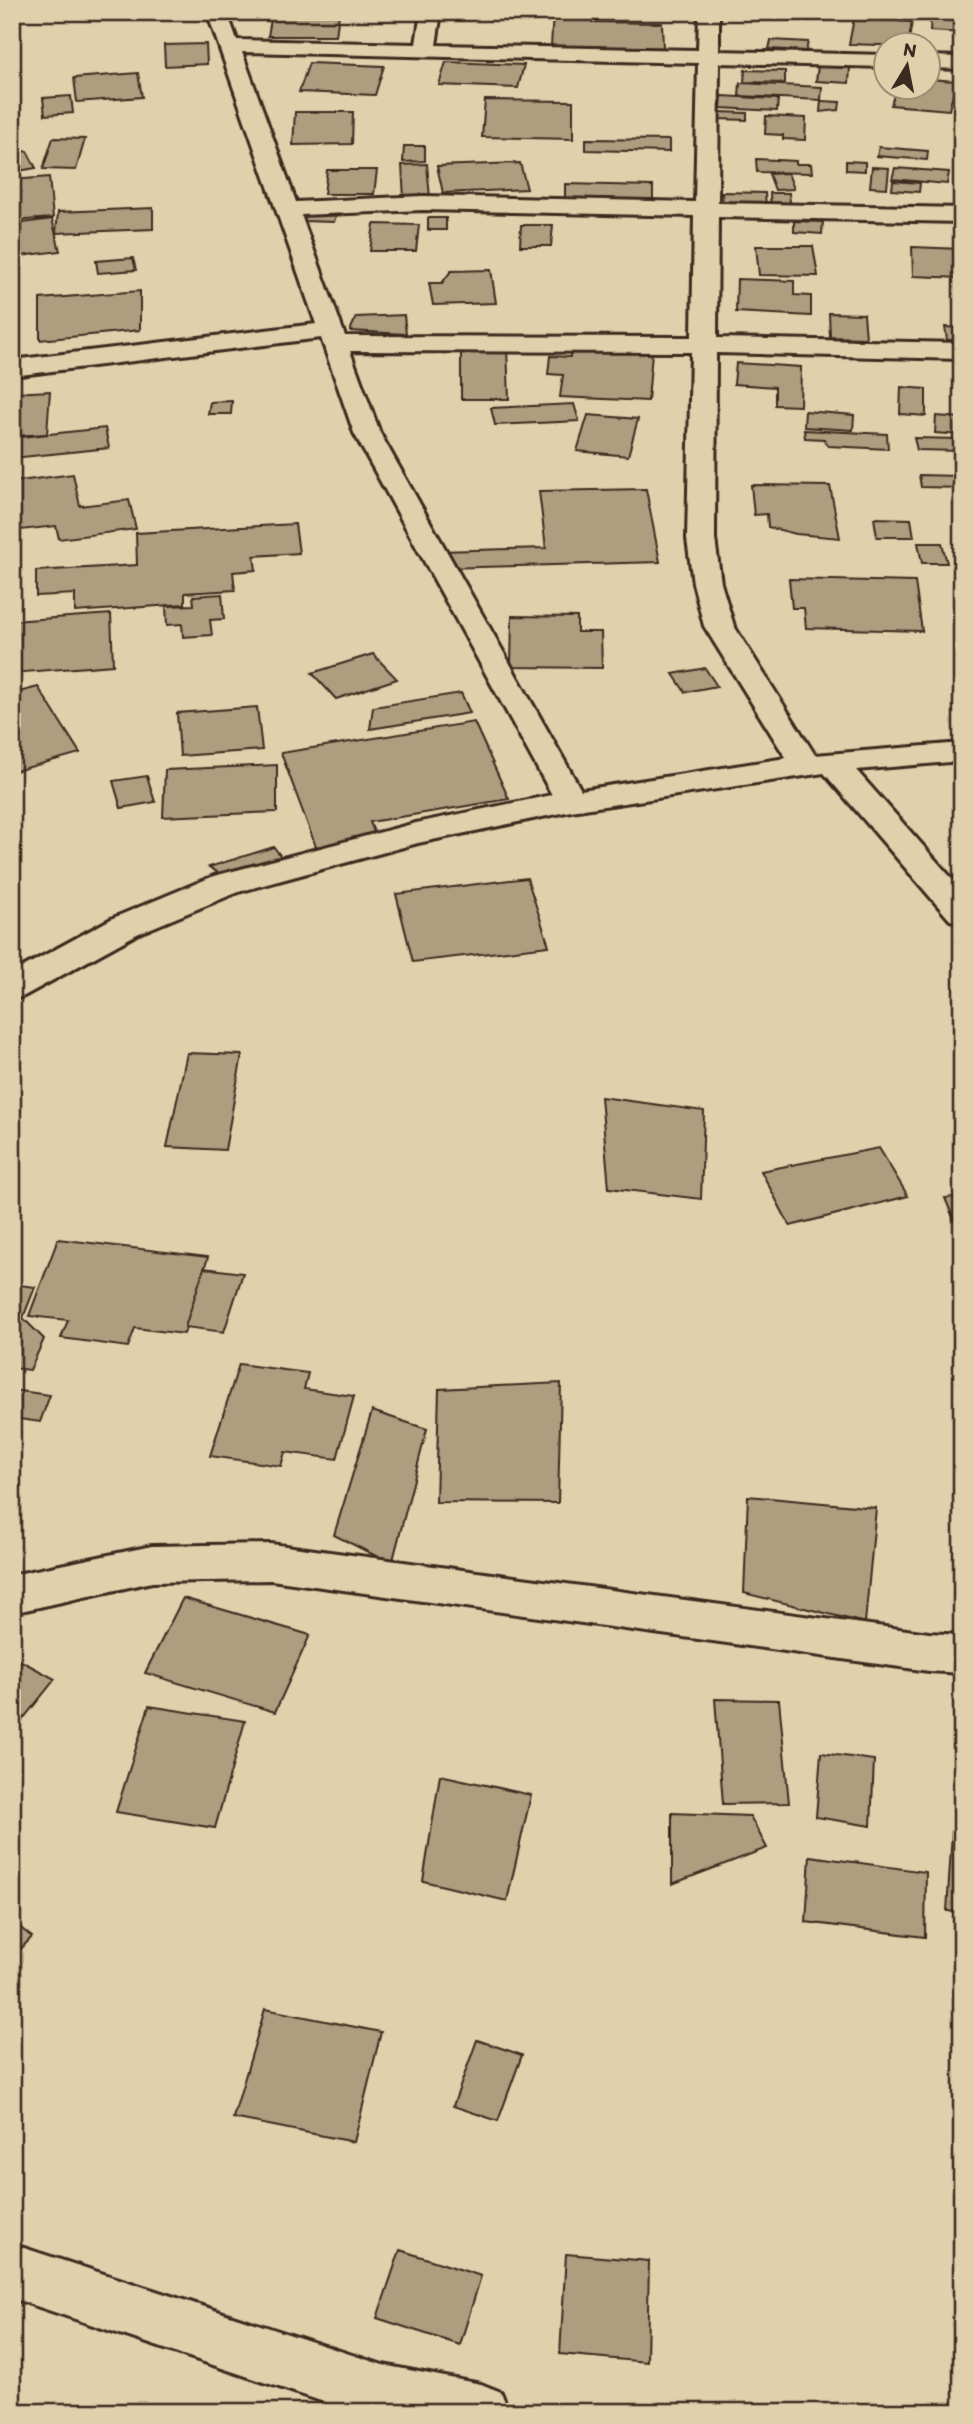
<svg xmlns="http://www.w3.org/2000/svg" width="974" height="2424" viewBox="0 0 974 2424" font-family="Itim,sans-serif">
  <rect width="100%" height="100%" fill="#e2d0ad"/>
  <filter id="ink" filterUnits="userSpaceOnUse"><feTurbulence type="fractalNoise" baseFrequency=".0143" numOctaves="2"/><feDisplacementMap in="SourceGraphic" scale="14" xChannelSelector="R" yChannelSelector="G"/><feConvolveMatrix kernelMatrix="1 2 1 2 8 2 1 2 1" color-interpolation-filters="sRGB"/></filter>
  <g filter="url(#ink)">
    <g fill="#af9d80" stroke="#3b2a1e" stroke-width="2">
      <path d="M553 12H593L592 22 662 23 663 48 551 47Z"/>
      <path d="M752 12H798L797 17Z"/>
      <path d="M931 13 962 15V33L930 31Z"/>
      <path d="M272 14H339L336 36H268Z"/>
      <path d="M854 18 912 22 908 46 849 44Z"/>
      <path d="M771 40 808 42 806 51 769 49Z"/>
      <path d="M206 44 207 64 165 66 164 45Z"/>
      <path d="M446 62 524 65 518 88 439 85Z"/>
      <path d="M309 63 384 66 375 95 299 92Z"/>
      <path d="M818 66 850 68 849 83 816 81Z"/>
      <path d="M745 70 785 71V83L744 82Z"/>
      <path d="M138 73 142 97 77 102 74 78Z"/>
      <path d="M928 79 956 81 949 110 891 105 896 88H928Z"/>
      <path d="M740 83 822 87 821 100 739 96Z"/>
      <path d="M71 96 73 113 45 115 43 98Z"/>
      <path d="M722 96 778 99 777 111 721 108Z"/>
      <path d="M485 100 573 101V139L482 137Z"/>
      <path d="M821 101 840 102 839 110 820 112Z"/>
      <path d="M295 112H353L352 144 293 145Z"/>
      <path d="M718 112 747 113V120L718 119Z"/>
      <path d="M766 116 806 118 805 140 783 139V135L765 134Z"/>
      <path d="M53 138 85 139 76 170 43 169Z"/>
      <path d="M586 139 669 140V152L586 150Z"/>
      <path d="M404 146H425V161L403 162Z"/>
      <path d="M879 147 928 151 927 160 877 156Z"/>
      <path d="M27 151 36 168 12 172V153Z"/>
      <path d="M756 159 796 161V164H811L812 173 757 172Z"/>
      <path d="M846 161 865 162V171L846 170Z"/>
      <path d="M520 163 527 189 443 193 437 166Z"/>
      <path d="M427 164 430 198 404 199 402 165Z"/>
      <path d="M872 167 889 168 887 188 870 187Z"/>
      <path d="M895 168 949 172 947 184 892 179Z"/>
      <path d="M327 170H377L374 194H324Z"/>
      <path d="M788 173 794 189 775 190 769 174Z"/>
      <path d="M49 177 53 218 12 221V180Z"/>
      <path d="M893 181 920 183 919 192 892 190Z"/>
      <path d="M565 184 653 186V200L565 198Z"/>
      <path d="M722 192 765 193 766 207 723 205Z"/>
      <path d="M770 193H789L791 209H771Z"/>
      <path d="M153 208V229L56 233 58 212Z"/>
      <path d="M307 212 337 213 334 222 304 221Z"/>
      <rect x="428" y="218" width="18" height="12"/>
      <path d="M52 219 60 251 12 257V231L21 230 23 223Z"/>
      <path d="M794 221 823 222 822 234 794 232Z"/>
      <path d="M374 224 419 225 416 251H370Z"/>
      <path d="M521 225H553L551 246H520Z"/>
      <path d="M756 246H813L818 276 759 275Z"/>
      <path d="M912 247 962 249V278L913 276Z"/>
      <path d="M133 258 136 270 98 273 96 261Z"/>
      <path d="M491 270 496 303 433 305 429 283H442L451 271Z"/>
      <path d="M737 279 794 281V295L811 296V316L736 312Z"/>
      <path d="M140 291V330L40 340V299Z"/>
      <path d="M829 313 864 314 866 338 830 337Z"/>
      <path d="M404 315 406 334 350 331 356 317Z"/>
      <path d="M945 327 962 328V340H947Z"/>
      <path d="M461 348H507L509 399H461Z"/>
      <path d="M571 349 652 352 648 401 560 397 563 375 548 374 550 356 570 357Z"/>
      <path d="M736 363 801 367 800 406 775 405V387L734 384Z"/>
      <path d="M901 387 926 389V416L900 414Z"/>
      <path d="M50 391 47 434 12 436V393Z"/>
      <path d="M232 401 231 414H208L210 402Z"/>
      <path d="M574 404 579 421 495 425 491 408Z"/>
      <path d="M805 411 854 415 853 430 804 427Z"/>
      <path d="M588 415 638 419 628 456 577 451Z"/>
      <path d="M936 416 962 418V435L935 433Z"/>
      <path d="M105 428 109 448 13 458 12 438Z"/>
      <path d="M804 430 887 434 888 449 828 446 824 439 805 438Z"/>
      <path d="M914 438 962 439V451L917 450Z"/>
      <path d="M73 474 80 506 129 500 136 529 59 539 56 526 12 531V482Z"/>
      <path d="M919 475 959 476 962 488 921 487Z"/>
      <path d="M751 485 830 486 840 538 796 534 768 527 767 514 754 515Z"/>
      <path d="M646 489 660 562 442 568 440 551 546 548 539 491Z"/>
      <path d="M874 518 911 519 914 537H877Z"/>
      <path d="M295 524 299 553 254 556 256 570 233 572 235 590 185 593V604L75 612V594L36 596V571L137 565 136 533Z"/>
      <path d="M918 543H942L947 563H922Z"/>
      <path d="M789 579 915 582 922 631 806 628 804 608H792Z"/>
      <path d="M222 594 224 619 210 620 212 635 183 637 182 624 167 625 166 606 194 605 193 596Z"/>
      <path d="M111 614 113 665 12 673V621Z"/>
      <path d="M512 616 577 617V632H601L602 668 511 667Z"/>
      <path d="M373 654 397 679 336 699 312 673Z"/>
      <path d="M705 668 717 686 685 692 673 674Z"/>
      <path d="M38 687 80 753 12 772V694Z"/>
      <path d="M461 693 470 713 370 729 373 707Z"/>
      <path d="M257 707 262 750 180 756 177 713Z"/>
      <path d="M474 722 509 799 370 822 376 837 316 847 281 753Z"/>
      <path d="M277 765V812L163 817 165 770Z"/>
      <path d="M147 776 155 802 121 808 113 781Z"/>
      <path d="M274 847 282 858 291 854 295 860 230 880 209 867Z"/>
      <path d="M527 878 549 946 413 962 396 894Z"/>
      <path d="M187 1053 242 1055 225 1150 167 1147Z"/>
      <path d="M601 1097 704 1111 701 1199 609 1188Z"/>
      <path d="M879 1148 908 1196 790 1226 761 1171Z"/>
      <path d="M962 1196V1239L945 1198Z"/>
      <path d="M58 1239 208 1257 184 1334 135 1328 128 1347 61 1338 68 1320 29 1316Z"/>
      <path d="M204 1268 243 1273 224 1332 185 1327Z"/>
      <path d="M12 1284 35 1287 23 1318 44 1339 30 1370 12 1368Z"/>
      <path d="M239 1364 308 1373 304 1389 354 1396 337 1459 285 1452 281 1466 210 1456Z"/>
      <path d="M561 1383 558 1503 436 1502 439 1389Z"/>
      <path d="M12 1390 50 1395 40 1422 12 1418Z"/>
      <path d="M372 1411 427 1429 392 1564 334 1535Z"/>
      <path d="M748 1496 876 1508 865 1623 744 1593Z"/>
      <path d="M183 1598 310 1635 275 1712 145 1673Z"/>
      <path d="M12 1656 55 1679 15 1729 12 1728Z"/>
      <path d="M715 1699 779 1700 789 1803 723 1804Z"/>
      <path d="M149 1706 245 1721 215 1828 116 1812Z"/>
      <path d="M821 1753 874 1760 871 1826 816 1817Z"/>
      <path d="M440 1775 531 1795 507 1901 423 1881Z"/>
      <path d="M954 1801 962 1802V1913L947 1911Z"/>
      <path d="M672 1813 750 1816 767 1848 672 1884Z"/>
      <path d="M810 1856 926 1872 925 1937 806 1922Z"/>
      <path d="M12 1921 32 1937 12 1958Z"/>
      <path d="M265 2009 381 2032 354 2142 233 2118Z"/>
      <path d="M477 2040 522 2055 498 2121 453 2106Z"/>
      <path d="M400 2250 481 2276 460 2345 377 2318Z"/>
      <path d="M566 2254 649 2261 647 2362 560 2354Z"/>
    </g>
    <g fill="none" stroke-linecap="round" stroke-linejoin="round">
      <defs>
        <g id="minor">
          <path d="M207 12H227L237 40 416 44 421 12H441L436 45 698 50 699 12H719V51L886 55V67L719 63 718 203 962 208V222L718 217 717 338 962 343V359L716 353 715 539 721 583 734 626 815 755 962 743V761L856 770 962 890V923L950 920 824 773 571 811 418 843 238 892 137 934 24 996 12 1000V973L113 918 214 876 416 823 552 795 354 433 321 338 12 376V360L316 324ZM242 52 698 63 695 202 423 196 296 202ZM423 210 694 216 692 337 345 336 301 215ZM350 351 691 352 687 539 693 583 704 626 786 758 581 790 380 433Z"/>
          <path d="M928 56 962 57V69L928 68Z"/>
          <path d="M271 1544 929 1633 962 1635V1673L929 1671 271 1580 152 1582 12 1613V1575L152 1546Z"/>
          <path d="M12 2244 383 2365 481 2384 501 2392 509 2412H354L12 2298Z"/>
        </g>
      </defs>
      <use href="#minor" stroke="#3b2a1e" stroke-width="6"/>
      <use href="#minor" fill="#e2d0ad" fill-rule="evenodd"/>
    </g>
  </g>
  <rect width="974" height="2424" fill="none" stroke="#e2d0ad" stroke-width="42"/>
  <rect x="21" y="21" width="932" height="2382" fill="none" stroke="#3b2a1e" stroke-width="2.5" filter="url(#ink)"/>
  <g transform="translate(907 66) rotate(10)"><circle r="33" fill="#e2d0ad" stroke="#9f8e74" stroke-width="2"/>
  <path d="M0-5L12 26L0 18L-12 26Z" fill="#3b2a1e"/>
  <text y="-10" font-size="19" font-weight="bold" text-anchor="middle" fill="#3b2a1e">N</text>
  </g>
</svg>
